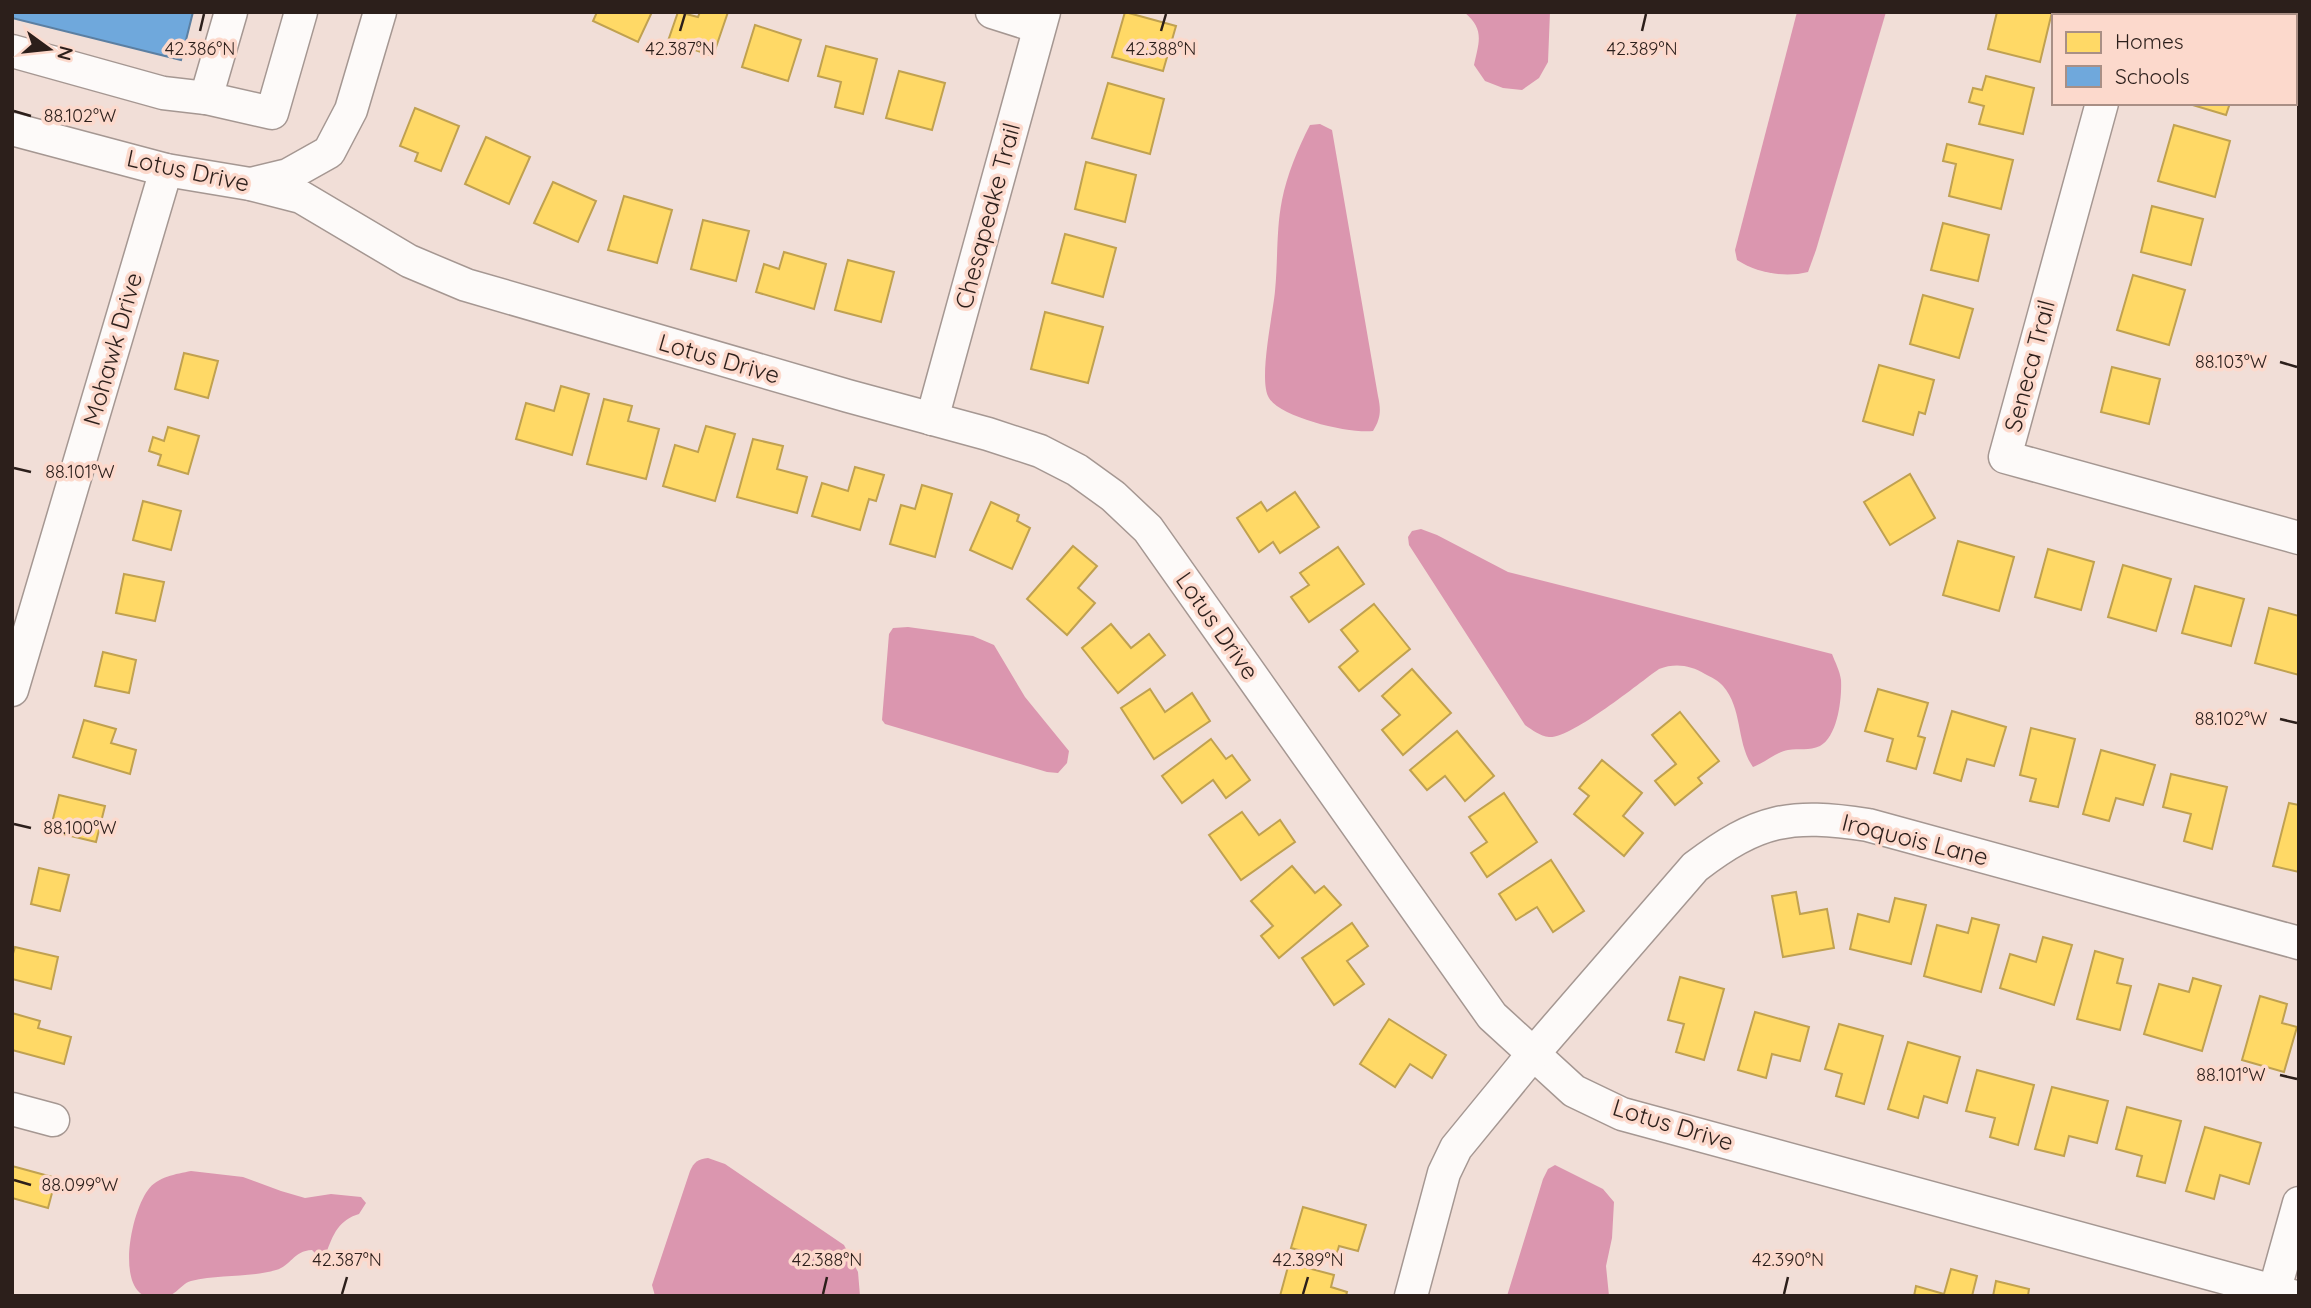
<svg xmlns="http://www.w3.org/2000/svg" width="2311" height="1308" viewBox="0 0 2311 1308" font-family="Quicksand,sans-serif">
  <rect width="100%" height="100%" fill="#f1ded7"/>
  <g fill="#db96af">
    <path d="M1464 12H1550L1548 62 1539 78 1522 90 1503 88 1485 81 1474 65C1479 42 1485 29 1464 12Z"/>
    <path d="M1797 12H1886L1816 250 1808 272C1785 278 1757 273 1737 260L1735 250Z"/>
    <path d="M1320 124 1332 130 1378 396C1381 410 1381 418 1373 431 1351 434 1281 418 1269 398 1258 381 1273 314 1275 291 1278 262 1276 230 1282 200 1287 175 1298 148 1310 125Z"/>
    <path d="M1421 529 1437 535 1508 572 1832 654C1835 662 1840 671 1841 680 1842 698 1838 736 1820 746 1809 751 1799 748 1788 750 1778 751 1764 763 1753 767 1736 743 1743 709 1723 686 1719 681 1711 677 1705 674 1690 665 1675 663 1659 669 1639 683 1571 739 1549 737 1540 736 1532 730 1525 725L1409 545 1408 537 1412 531Z"/>
    <path d="M908 627 973 636 994 645 1025 697 1069 751 1067 763 1058 773 1047 772 885 724 882 720 889 634 893 628Z"/>
    <path d="M708 1158 725 1164 844 1245 858 1272 860 1296H655L652 1285 690 1171C694 1162 698 1159 708 1158Z"/>
    <path d="M1555 1165 1603 1189 1614 1202 1612 1238 1606 1266 1609 1296H1507L1543 1179 1548 1169Z"/>
    <path d="M191 1171 243 1177 281 1191 305 1198 331 1194 361 1197 366 1203 359 1214C339 1220 333 1234 326 1254L317 1255 312 1250C293 1251 291 1266 276 1270 249 1278 219 1274 191 1281 185 1282 180 1289 174 1293 167 1298 145 1299 139 1292 119 1272 133 1210 148 1190 157 1177 176 1174 191 1171Z"/>
  </g>
  <g fill="#ffd966" stroke="#c0a150" stroke-width="2">
    <path d="M597 12H652L638 42 593 21Z"/>
    <path d="M678 12 698 17 700 12H728L713 56 668 41Z"/>
    <path d="M1125 12 1176 26 1163 71 1112 57Z"/>
    <path d="M1997 12H2052L2040 62 1988 49Z"/>
    <path d="M2203 12H2260L2259 16H2202Z"/>
    <path d="M755 25 801 40 788 81 742 67Z"/>
    <path d="M826 46 877 59 863 114 835 107 841 82 818 76Z"/>
    <path d="M899 71 945 83 932 130 886 118Z"/>
    <path d="M1986 76 2034 88 2023 134 1979 124 1984 106 1969 102 1973 88 1982 90Z"/>
    <path d="M1108 83 1164 99 1150 154 1092 138Z"/>
    <path d="M2186 103H2230L2226 115Z"/>
    <path d="M415 108 459 126 441 171 415 161 418 153 400 146Z"/>
    <path d="M2174 125 2230 141 2215 197 2158 181Z"/>
    <path d="M486 137 530 157 509 204 465 184Z"/>
    <path d="M1947 144 2013 160 2001 209 1949 196 1956 164 1943 161Z"/>
    <path d="M1086 162 1136 175 1125 222 1075 209Z"/>
    <path d="M553 182 596 201 578 242 534 223Z"/>
    <path d="M624 196 672 210 657 263 608 250Z"/>
    <path d="M2152 206 2203 219 2191 265 2141 252Z"/>
    <path d="M703 220 749 231 736 281 691 269Z"/>
    <path d="M1943 223 1989 235 1978 281 1931 270Z"/>
    <path d="M1065 234 1116 248 1103 297 1052 283Z"/>
    <path d="M784 252 826 264 814 309 756 292 764 264 779 269Z"/>
    <path d="M848 260 894 272 881 322 835 310Z"/>
    <path d="M2133 275 2185 290 2169 345 2117 330Z"/>
    <path d="M1923 295 1973 309 1959 358 1910 344Z"/>
    <path d="M1045 312 1103 327 1088 383 1031 369Z"/>
    <path d="M184 353 218 361 208 398 175 389Z"/>
    <path d="M1879 365 1934 380 1925 414 1919 412 1913 435 1863 421Z"/>
    <path d="M2112 367 2160 379 2149 424 2101 412Z"/>
    <path d="M561 386 589 394 572 455 516 439 526 403 554 411Z"/>
    <path d="M604 399 632 406 628 421 659 429 646 479 587 464Z"/>
    <path d="M706 426 735 434 715 501 663 486 675 445 698 452Z"/>
    <path d="M168 427 199 436 188 474 158 465 161 455 149 451 153 437 164 441Z"/>
    <path d="M753 439 783 446 777 469 807 477 797 513 737 497Z"/>
    <path d="M855 467 884 475 876 501 869 499 860 530 812 516 822 483 848 491Z"/>
    <path d="M1910 474 1935 518 1890 545 1864 502Z"/>
    <path d="M922 485 952 494 935 557 890 544 901 505 915 509Z"/>
    <path d="M1295 492 1319 527 1280 553 1273 542 1259 552 1237 518 1261 502 1267 511Z"/>
    <path d="M143 501 181 511 171 550 133 540Z"/>
    <path d="M991 502 1019 515 1017 521 1030 528 1012 569 970 550Z"/>
    <path d="M1958 541 2014 557 1999 611 1943 595Z"/>
    <path d="M1073 546 1097 566 1078 588 1095 603 1067 635 1027 599Z"/>
    <path d="M1338 547 1364 584 1309 622 1291 597 1309 585 1300 573Z"/>
    <path d="M2048 549 2094 562 2081 610 2035 597Z"/>
    <path d="M2123 565 2171 579 2156 631 2108 617Z"/>
    <path d="M124 574 164 582 155 621 116 613Z"/>
    <path d="M2195 586 2244 599 2231 646 2182 633Z"/>
    <path d="M1374 604 1410 649 1359 691 1339 667 1358 651 1341 630Z"/>
    <path d="M2269 608 2299 616V675L2255 663Z"/>
    <path d="M1111 624 1131 648 1149 634 1165 655 1118 693 1082 648Z"/>
    <path d="M103 652 136 660 129 693 95 686Z"/>
    <path d="M1412 669 1451 713 1403 755 1382 730 1400 715 1382 696Z"/>
    <path d="M1150 689 1165 712 1192 693 1210 721 1154 759 1121 708Z"/>
    <path d="M1878 689 1928 703 1918 736 1925 738 1916 769 1887 761 1893 739 1865 731Z"/>
    <path d="M1952 711 2006 727 1994 766 1967 759 1961 781 1934 773Z"/>
    <path d="M1680 712 1719 761 1698 778 1702 783 1675 805 1655 781 1676 764 1652 735Z"/>
    <path d="M84 720 116 729 111 743 136 750 130 774 73 757Z"/>
    <path d="M2031 728 2075 739 2058 807 2030 801 2036 779 2020 775Z"/>
    <path d="M1457 731 1494 776 1465 801 1445 776 1427 790 1410 770Z"/>
    <path d="M1211 739 1226 759 1232 755 1250 780 1226 798 1213 780 1182 803 1162 776Z"/>
    <path d="M2101 750 2155 765 2143 805 2116 798 2109 821 2083 814Z"/>
    <path d="M1602 760 1642 793 1623 816 1643 833 1624 856 1574 814 1589 796 1579 788Z"/>
    <path d="M2171 774 2227 787 2212 849 2184 841 2191 814 2163 807Z"/>
    <path d="M1504 793 1537 842 1487 877 1471 853 1487 842 1469 817Z"/>
    <path d="M59 795 105 806 96 842 50 831Z"/>
    <path d="M2289 803 2299 805V872L2273 866Z"/>
    <path d="M1242 812 1259 835 1280 820 1295 842 1241 880 1209 835Z"/>
    <path d="M1551 860 1584 911 1553 932 1537 907 1516 920 1499 894Z"/>
    <path d="M1292 866 1315 893 1324 886 1341 905 1279 958 1261 936 1273 926 1251 901Z"/>
    <path d="M39 868 69 875 60 911 31 904Z"/>
    <path d="M1796 892 1800 914 1827 909 1834 948 1783 957 1772 896Z"/>
    <path d="M1895 898 1926 905 1911 964 1850 949 1858 914 1889 922Z"/>
    <path d="M1972 918 1999 925 1981 992 1924 976 1937 925 1968 933Z"/>
    <path d="M1352 923 1368 946 1347 961 1364 984 1334 1005 1302 958Z"/>
    <path d="M2043 937 2072 945 2054 1005 2000 988 2010 954 2036 962Z"/>
    <path d="M15 947 58 957 51 989 12 979V957Z"/>
    <path d="M2095 951 2123 959 2117 983 2131 986 2120 1030 2077 1019Z"/>
    <path d="M1680 977 1724 989 1704 1060 1676 1052 1684 1024 1668 1020Z"/>
    <path d="M2193 978 2221 986 2202 1051 2144 1034 2159 984 2189 992Z"/>
    <path d="M2260 996 2287 1004 2282 1023 2297 1027 2284 1072 2242 1060Z"/>
    <path d="M1755 1012 1809 1027 1800 1061 1772 1054 1766 1078 1738 1070Z"/>
    <path d="M12 1013 40 1021 38 1028 71 1037 64 1064 12 1050Z"/>
    <path d="M1389 1019 1446 1055 1432 1078 1410 1064 1395 1087 1360 1064Z"/>
    <path d="M1839 1024 1883 1036 1864 1104 1836 1096 1842 1074 1825 1069Z"/>
    <path d="M1908 1042 1960 1057 1947 1103 1924 1096 1918 1118 1888 1109Z"/>
    <path d="M1977 1070 2034 1085 2018 1145 1990 1137 1995 1118 1966 1111Z"/>
    <path d="M2052 1087 2108 1101 2097 1143 2069 1136 2064 1156 2035 1149Z"/>
    <path d="M2127 1107 2181 1121 2165 1183 2137 1176 2142 1156 2116 1149Z"/>
    <path d="M2205 1127 2261 1143 2249 1184 2220 1175 2214 1199 2186 1191Z"/>
    <path d="M12 1166 56 1178 48 1208 12 1198Z"/>
    <path d="M1303 1207 1366 1225 1358 1251 1339 1246 1335 1260 1291 1248Z"/>
    <path d="M1289 1263 1334 1275 1331 1287 1347 1292 1346 1296H1280Z"/>
    <path d="M1951 1269 1977 1276 1972 1296H1914L1916 1286 1944 1294Z"/>
    <path d="M1996 1281 2029 1289 2028 1296H1993Z"/>
  </g>
  <path fill="#6fa8dc" stroke="#5b7fa2" stroke-width="2" d="M12 12H193L181 60 12 18Z"/>
  <g fill="none" stroke-linecap="round" stroke-linejoin="round">
    <defs>
      <g id="minor">
        <path d="M992 12 1039 27"/>
        <path d="M2125 16 2126 12"/>
        <path d="M12 51 163 93 206 98 272 113 301 12"/>
        <path d="M206 98 231 12"/>
        <path d="M2102 103 2005 457 2299 538"/>
        <path d="M12 129 166 170 250 184 301 197 409 261 466 285 848 396 988 434 1040 451 1077 470 1113 496 1148 529 1492 1016 1574 1091 1622 1114 2292 1296"/>
        <path d="M251 184 288 175 329 152 351 110 380 12"/>
        <path d="M932 419 1044 12"/>
        <path d="M12 690 166 170"/>
        <path d="M12 1109 53 1120"/>
        <path d="M1411 1296 1444 1173 1456 1148 1533 1054 1695 867C1758 819 1790 813 1868 825L2299 943"/>
        <path d="M2273 1296 2299 1203"/>
      </g>
    </defs>
    <use href="#minor" stroke="#a59792" stroke-width="35"/>
    <use href="#minor" stroke="#fdfaf9" stroke-width="32"/>
  </g>
  <path fill="none" stroke="#2c1f1b" stroke-width="2.5" d="M200 31 204 14M680 31 685 14M1161 31 1166 14M1642 31 1646 14M14 111 31 116M2280 362 2297 367M14 468 31 472M2280 719 2297 723M14 824 31 828M2280 1075 2297 1079M14 1180 31 1185M342 1294 347 1277M823 1294 827 1277M1303 1294 1308 1277M1784 1294 1788 1277"/>
  <g text-anchor="middle" stroke-width="7" stroke-linejoin="round" paint-order="stroke">
    <g font-size="24" fill="#2c1f1b" stroke="#fcd9cc">
      <text transform="translate(188 171) rotate(12)" y="8">Lotus Drive</text>
      <text transform="translate(988 216) rotate(-75)" y="8">Chesapeake Trail</text>
      <text transform="translate(113 349) rotate(-74)" y="8">Mohawk Drive</text>
      <text transform="translate(719 359) rotate(16)" y="8">Lotus Drive</text>
      <text transform="translate(2030 366) rotate(-75)" y="8">Seneca Trail</text>
      <text transform="translate(1217 626) rotate(55)" y="8">Lotus Drive</text>
      <text transform="translate(1915 840) rotate(14)" y="8">Iroquois Lane</text>
      <text transform="translate(1673 1125) rotate(17)" y="8">Lotus Drive</text>
    </g>
  </g>
  <g font-size="18" text-anchor="middle" fill="#2c1f1b" stroke="#fcd9cc" stroke-width="7" stroke-linejoin="round" paint-order="stroke">
    <text x="200" y="55">42.386°N</text>
    <text x="680" y="55">42.387°N</text>
    <text x="1161" y="55">42.388°N</text>
    <text x="1642" y="55">42.389°N</text>
    <text x="80" y="122">88.102°W</text>
    <text x="2231" y="368">88.103°W</text>
    <text x="80" y="478">88.101°W</text>
    <text x="2231" y="725">88.102°W</text>
    <text x="80" y="834">88.100°W</text>
    <text x="2231" y="1081">88.101°W</text>
    <text x="80" y="1191">88.099°W</text>
    <text x="347" y="1266">42.387°N</text>
    <text x="827" y="1266">42.388°N</text>
    <text x="1308" y="1266">42.389°N</text>
    <text x="1788" y="1266">42.390°N</text>
  </g>
  <rect width="2311" height="1308" fill="none" stroke="#2c1f1b" stroke-width="28"/>
  <rect x="2052" y="14" width="245" height="91" fill="#fcd9cc" stroke="#a98f85" stroke-width="2"/>
  <rect x="2066" y="32" width="35" height="21" fill="#ffd966" stroke="#a98f85" stroke-width="2"/>
  <text x="2115" y="49" font-size="21" fill="#2c1f1b">Homes</text>
  <rect x="2066" y="66" width="35" height="21" fill="#6fa8dc" stroke="#a98f85" stroke-width="2"/>
  <text x="2115" y="84" font-size="21" fill="#2c1f1b">Schools</text>
  <g transform="translate(49 49) rotate(105)" stroke="#fcd9cc" stroke-width="5" paint-order="stroke">
  <path d="M0-5L12 26L0 18L-12 26Z" fill="#2c1f1b"/>
  <text y="-10" font-size="19" font-weight="bold" text-anchor="middle" fill="#2c1f1b">N</text>
  </g>
</svg>
